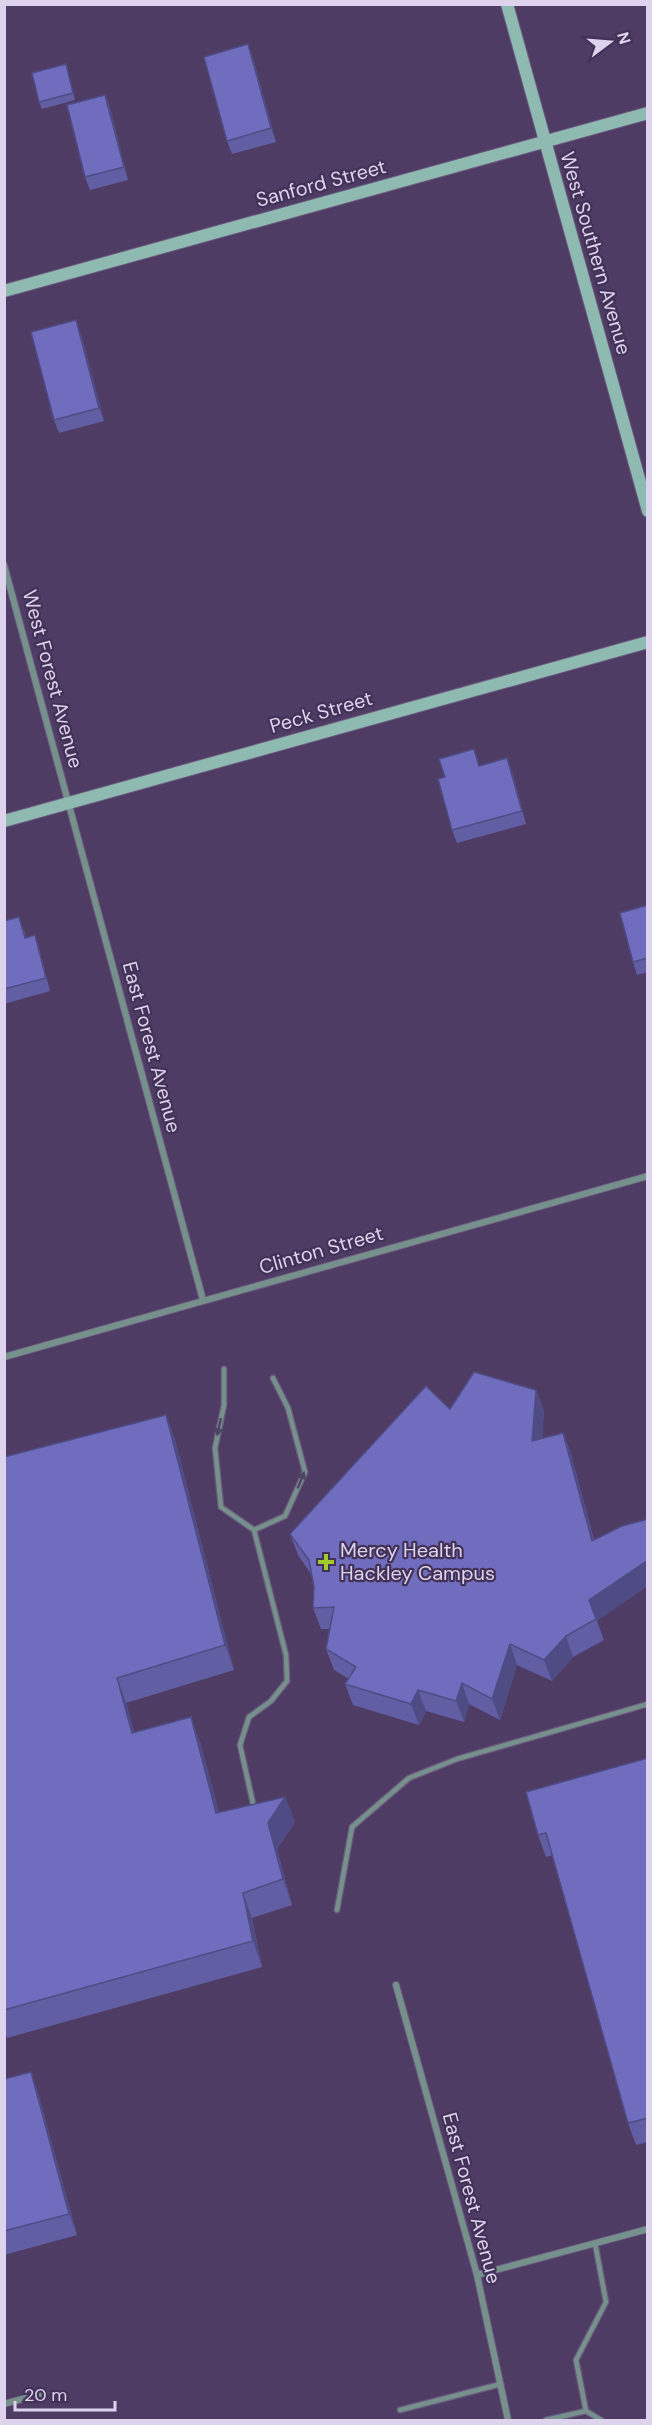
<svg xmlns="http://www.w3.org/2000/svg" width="652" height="2425" viewBox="0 0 652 2425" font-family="'DM Sans',sans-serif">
  <rect width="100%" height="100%" fill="#4e3c64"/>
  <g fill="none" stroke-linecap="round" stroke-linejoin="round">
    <defs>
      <g id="lane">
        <path d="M224 1369V1405L215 1448 221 1507 254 1530 285 1516 305 1472 288 1408 273 1378"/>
        <path d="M254 1530 286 1655 287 1681 271 1701 249 1717 240 1745 254 1808"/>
        <path d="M337 1910 352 1827 409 1778 457 1759 648 1704"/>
        <path d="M400 2410 501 2384"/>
        <path d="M586 2411 576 2360 606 2302 595 2243"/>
        <path d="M546 2420 586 2411 601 2420"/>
      </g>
      <g id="street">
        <path d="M4 565 203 1300"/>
        <path d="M4 1357 648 1176"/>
        <path d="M396 1985 477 2275 508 2420"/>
        <path d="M477 2275 648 2229"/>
        <path d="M4 2404 44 2393"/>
      </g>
      <g id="secondary">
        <path d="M507 4 648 511"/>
        <path d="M4 291 648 113"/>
        <path d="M4 821 648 642"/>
      </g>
    </defs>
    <use href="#lane" stroke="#6b5a7f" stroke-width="7"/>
    <use href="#street" stroke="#6b5a7f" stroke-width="8"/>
    <use href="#secondary" stroke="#6b5a7f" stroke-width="14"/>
    <use href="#lane" stroke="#76908c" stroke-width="4.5"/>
    <use href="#street" stroke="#76908c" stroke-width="6"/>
    <use href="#secondary" stroke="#8fbab2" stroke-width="12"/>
  </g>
  <g fill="#615ea3">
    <path d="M253 58 276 142 232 154 227 141Z"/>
    <path d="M66 64 75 100 42 109 39 102Z"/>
    <path d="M105 95 110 108 128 180 90 190 85 177Z"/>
    <path d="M81 334 104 421 59 433 54 420Z"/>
    <path d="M480 766 512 771 526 824 457 843 452 830Z"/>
    <path d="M648 905V972L637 975 633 962Z"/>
    <path d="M4 921 24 930 26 938 35 935 39 949 50 991 4 1004Z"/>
    <path d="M536 1390 544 1411 542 1439 563 1433 571 1454 594 1540 597 1621 604 1640 573 1657 552 1681 517 1665 500 1720 469 1704 464 1722 426 1711 419 1725 353 1705 345 1684 349 1679 334 1670 326 1649 330 1629H321L313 1608 314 1587 311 1574 298 1555 290 1534 450 1409Z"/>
    <path d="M166 1415 175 1440 234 1670 126 1703 134 1732 200 1742 219 1813 285 1797 295 1822 277 1849 292 1905 252 1918 262 1967 7 2038 4 2029V1457Z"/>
    <path d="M648 1758V2142L636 2145 628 2123 553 1855 546 1857 538 1835Z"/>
    <path d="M31 2072 38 2093 77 2235 4 2255V2079Z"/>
  </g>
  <g fill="#4f4c85">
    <path d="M248 44 253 58 276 142 271 128Z"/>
    <path d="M105 95 110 108 128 180 124 167Z"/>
    <path d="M76 320 81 334 104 421 99 408Z"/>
    <path d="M507 758 512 771 526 824 522 811Z"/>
    <path d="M536 1390 544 1411 540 1462 532 1441Z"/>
    <path d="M166 1415 175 1440 234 1670 225 1645Z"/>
    <path d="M563 1433 571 1454 599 1562 592 1541Z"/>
    <path d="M648 1560V1586L597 1621 604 1640 589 1600Z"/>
    <path d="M566 1636 573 1657 552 1681 544 1660Z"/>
    <path d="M510 1644 517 1665 500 1720 492 1699Z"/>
    <path d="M117 1678 126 1703 142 1758 132 1733Z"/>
    <path d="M462 1683 469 1704 464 1722 456 1701Z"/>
    <path d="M418 1690 426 1711 419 1725 411 1704Z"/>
    <path d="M191 1717 200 1742 226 1838 216 1813Z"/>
    <path d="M285 1797 295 1822 277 1849 292 1905 283 1879 268 1823Z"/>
    <path d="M243 1893 252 1918 262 1967 253 1941Z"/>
    <path d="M31 2072 38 2093 77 2235 69 2214Z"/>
  </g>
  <g fill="#716dbe" stroke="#4f4c85" stroke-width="1.5">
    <path d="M248 44 271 128 227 141 204 57Z"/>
    <path d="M66 64 73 93 39 102 32 73Z"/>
    <path d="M105 95 124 167 85 177 67 105Z"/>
    <path d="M76 320 99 408 54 420 31 332Z"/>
    <path d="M474 749 479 766 507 758 522 811 452 830 438 779 445 777 439 759Z"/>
    <path d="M648 905V958L633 962 620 913Z"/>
    <path d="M19 917 25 938 35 935 46 978 4 989V921Z"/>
    <path d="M474 1372 536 1390 532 1441 563 1433 592 1541 622 1526 648 1519V1560L589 1600 596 1619 566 1636 544 1660 510 1644 492 1699 462 1683 456 1701 418 1690 411 1704 345 1684 356 1667 326 1649 334 1607 313 1608 314 1587 309 1560 290 1534 426 1386 450 1409Z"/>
    <path d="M166 1415 225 1645 117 1678 132 1733 191 1717 216 1813 285 1797 268 1823 283 1879 243 1893 253 1941 4 2010V1457Z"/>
    <path d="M648 1758V2118L628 2123 546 1833 538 1835 526 1792Z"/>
    <path d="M31 2072 69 2214 4 2231V2079Z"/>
  </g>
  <defs><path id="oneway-solid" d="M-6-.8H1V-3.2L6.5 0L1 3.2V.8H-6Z" transform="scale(1.5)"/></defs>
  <g fill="#4d4562">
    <use href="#oneway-solid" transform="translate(219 1427) rotate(102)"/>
    <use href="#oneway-solid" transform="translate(301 1480) rotate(-68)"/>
  </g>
  <path fill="#a0c92b" stroke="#433258" stroke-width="2" d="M323 1553h6v6h6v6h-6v6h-6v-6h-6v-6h6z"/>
  <g text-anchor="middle" stroke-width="4.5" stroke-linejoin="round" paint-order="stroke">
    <g font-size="20" fill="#ddd3ec" stroke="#433258">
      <text transform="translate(321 183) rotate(-15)" y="7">Sanford Street</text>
      <text transform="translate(596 253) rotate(74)" y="7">West Southern Avenue</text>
      <text transform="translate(53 679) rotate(75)" y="7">West Forest Avenue</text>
      <text transform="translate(321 712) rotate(-16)" y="7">Peck Street</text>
      <text transform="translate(152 1047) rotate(75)" y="7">East Forest Avenue</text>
      <text transform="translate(321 1250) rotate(-16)" y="7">Clinton Street</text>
      <text transform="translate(472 2198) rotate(75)" y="7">East Forest Avenue</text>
    </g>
    <g font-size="20" fill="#ddd3ec" stroke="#433258" text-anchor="start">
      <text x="340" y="1557">Mercy Health<tspan x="340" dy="23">Hackley Campus</tspan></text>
    </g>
  </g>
  <rect width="652" height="2425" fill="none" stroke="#ddd3ec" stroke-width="12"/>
  <g transform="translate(610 42) rotate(74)" stroke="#433258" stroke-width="4.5" paint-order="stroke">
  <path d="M0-4.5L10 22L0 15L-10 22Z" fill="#ddd3ec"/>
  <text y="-9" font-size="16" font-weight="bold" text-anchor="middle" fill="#ddd3ec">N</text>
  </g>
  <path d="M15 2401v9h100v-9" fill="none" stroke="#ddd3ec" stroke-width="3"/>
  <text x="24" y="2401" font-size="18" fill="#ddd3ec" stroke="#433258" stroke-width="4.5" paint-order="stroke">20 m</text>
</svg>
